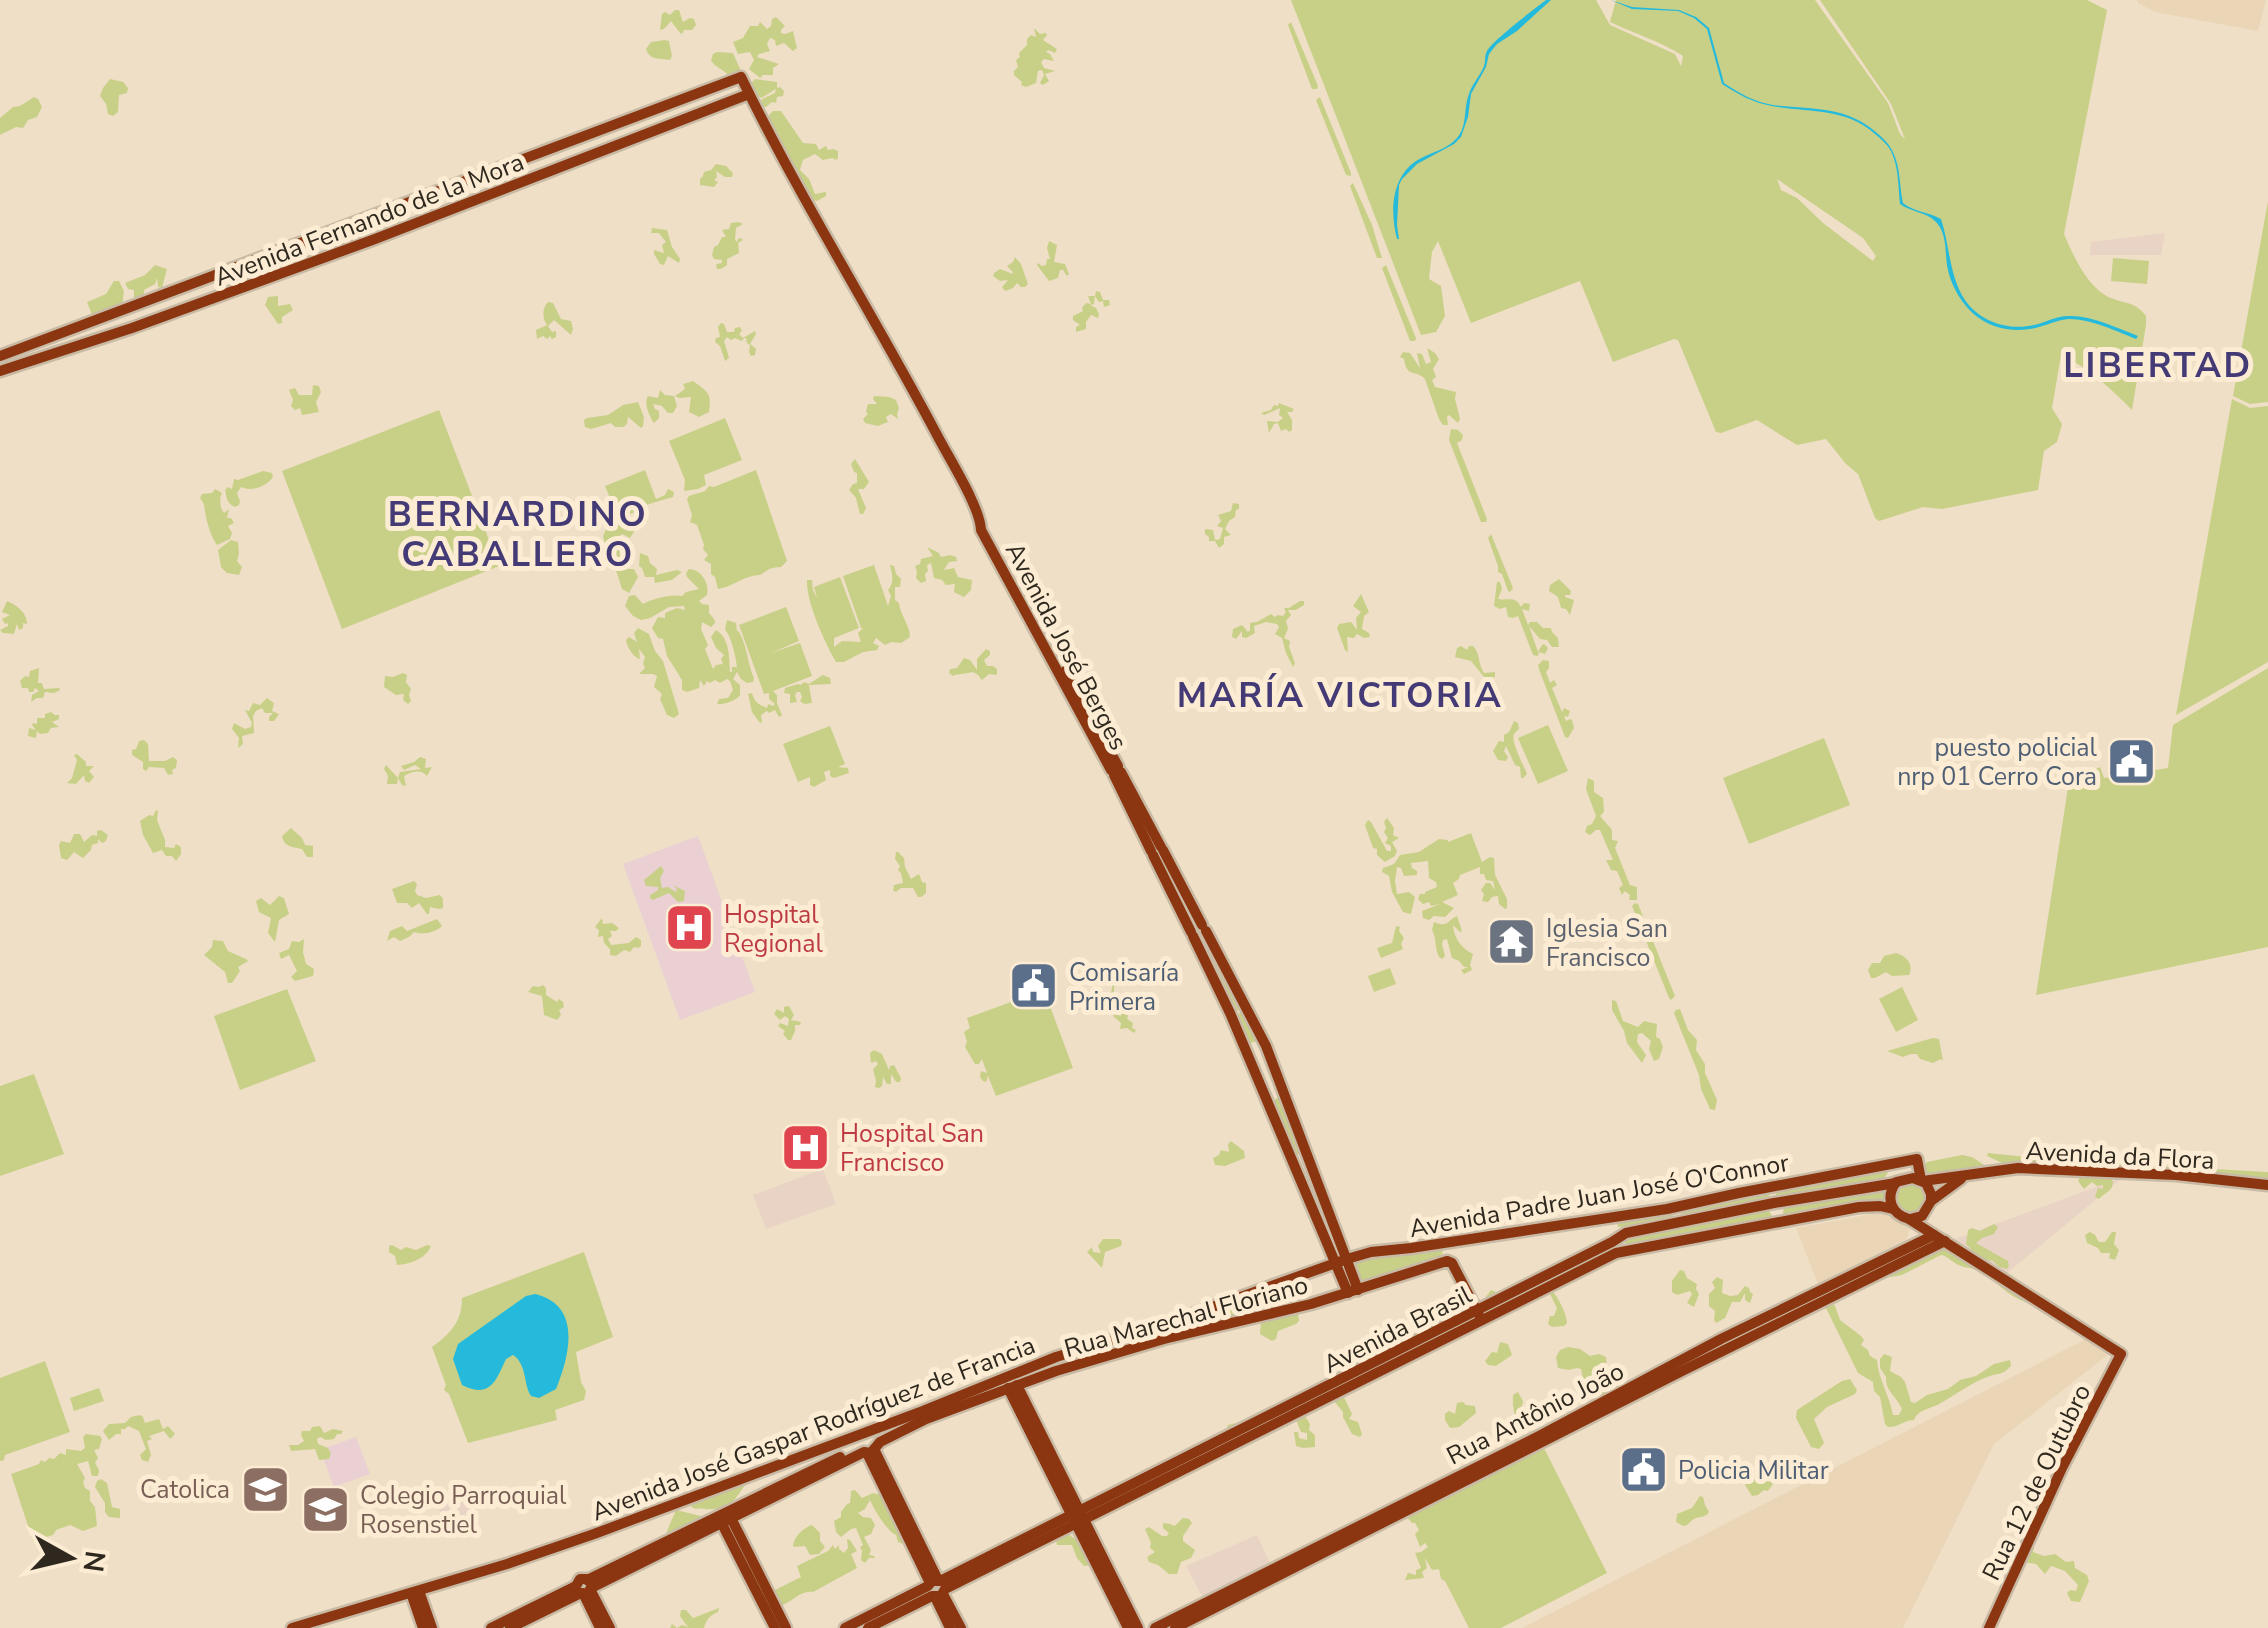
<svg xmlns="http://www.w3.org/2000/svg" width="2268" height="1628" viewBox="0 0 2268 1628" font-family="'Nunito Sans',sans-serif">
  <rect width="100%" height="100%" fill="#efdfc6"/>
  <g fill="#ead6b6">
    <path d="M2137 0H2266L2258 31 2155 12 2138 3Z"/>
    <path d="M1883 1212 1910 1229 1905 1243 1818 1284 1796 1228Z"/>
    <path d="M2088 1338 2109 1354 1994 1444 1903 1628H1522Z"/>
  </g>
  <g fill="#e8d3c5">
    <path d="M2165 233 2161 255H2090L2091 242Z"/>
    <path d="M823 1169 836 1204 766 1229 753 1195Z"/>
    <path d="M2123 1177 2006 1274 1952 1240 2007 1220Z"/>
    <path d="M275 1469 285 1497 255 1508 245 1480Z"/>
    <path d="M336 1487 347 1520 313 1532 302 1499Z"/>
    <path d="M469 1494 472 1496 478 1511 455 1520 460 1534 450 1537 438 1506Z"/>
    <path d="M1257 1535 1271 1566 1202 1596 1186 1566Z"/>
  </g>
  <g fill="#ead0d3">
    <path d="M698 836 755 992 680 1020 623 864Z"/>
    <path d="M807 1130 817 1158 804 1163 793 1135Z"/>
    <path d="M356 1437 370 1474 334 1487 320 1450Z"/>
  </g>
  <g fill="#c8d088" fill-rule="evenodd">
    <path d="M1291 0H1596L1610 25 1675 54 1681 66 1683 56C1660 41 1635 34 1610 22L1616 0H1815L1888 103 1900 134 1905 139 1891 104 1820 0H2087L2107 10 2064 234C2073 255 2088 289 2111 298 2126 304 2136 302 2146 316V325L2132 410C2110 388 2089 368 2061 355L2052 408 2062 424 2057 442 2044 451 2038 490 1942 509 1923 507 1879 521 1875 518 1858 474 1846 464 1826 439 1797 445 1757 420 1721 433 1716 432 1678 340 1674 339 1613 362 1580 281 1471 323 1438 241 1432 252 1429 279 1441 286 1445 316 1436 332 1421 335ZM1777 179 1863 238 1876 256 1873 261 1823 223 1797 198 1781 190Z"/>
    <path d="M675 10H679L683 22 690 18 694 19 696 25 692 30H684L682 34 680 33 671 21 664 29 660 30 662 14 665 12 670 15Z"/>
    <path d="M776 17 785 26 781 30V33L785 34 793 31 797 48 793 51 784 43 776 46 775 40 770 38 767 44 770 51 759 54 757 57 779 64 773 68V75H763L760 78 749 69 754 60 750 52 738 54 733 42 743 38 750 26H758L760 22 767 29 771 26 772 19Z"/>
    <path d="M1291 22 1318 86 1317 89H1312L1288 25Z"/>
    <path d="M1034 28 1040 34 1046 33 1047 35 1043 40 1057 49 1055 53 1048 50 1046 52 1050 54 1054 61 1044 59 1041 62 1044 68 1055 71 1045 74 1049 81 1043 85 1040 83 1044 75 1042 70 1038 71 1036 83 1026 87 1021 85 1022 82 1014 75V71L1018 67 1016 60 1020 57 1019 53 1027 45V39L1031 35 1036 37Z"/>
    <path d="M665 40 669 41 672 56 670 60C660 58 650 61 646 49L651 42Z"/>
    <path d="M717 52 733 53 741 71 739 75 729 76C724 69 715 68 711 60L713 54Z"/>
    <path d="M110 79 123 82 128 88 127 93 119 95 118 112 113 116 108 114 106 104 100 96 103 88Z"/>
    <path d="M755 79 777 82V88L780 87 784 91 783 96 777 97 776 103 772 102 766 107 761 106 762 99 775 93 776 89 761 98 753 91 751 83Z"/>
    <path d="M34 97 38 99 42 107 37 117 28 120 23 128 16 127 0 135V118L13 107 20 106Z"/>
    <path d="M1320 97 1351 173V176L1346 175 1316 100Z"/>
    <path d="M773 111H781L803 143 816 144 819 150 826 146 828 150 833 149 838 151V158L836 160 832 158 823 160 815 154 803 160 800 170 809 179 815 194 826 192V196L817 201 812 200 799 181 798 171C787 164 789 156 783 146 779 140 774 133 770 127L771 122 768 116Z"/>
    <path d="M716 164 726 166 733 173 732 177H725L716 171 717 177 714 180 718 182 714 187 700 185V179L703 176 704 172 711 170Z"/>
    <path d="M1353 183 1372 225 1382 258H1377L1350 186Z"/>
    <path d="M2268 201V402L2250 404 2233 396Z"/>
    <path d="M739 222 743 224 736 228 735 240 737 242 738 239 741 238 743 240 738 243 739 253 727 259V265L721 269H717L716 264 722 263V260L714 259 712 255 714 247 718 245 722 237H726L722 230 729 229 731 223Z"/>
    <path d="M652 228 667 230 672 247 680 259 679 263 668 256 664 265 660 264 654 254V250L664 253 662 245 666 242 659 233H651Z"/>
    <path d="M1049 241 1057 245 1054 262 1065 264 1069 274 1067 276 1063 270H1060L1058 278 1049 281 1037 265 1038 263 1042 266 1046 265 1047 259H1050L1047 248Z"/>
    <path d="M1015 257 1021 264 1028 284 1025 287H1021L1017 283 1013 288 1005 291 1002 287 1008 280 1000 281 993 276 994 273 1000 269 1013 274 1012 271 1007 266 1013 262Z"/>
    <path d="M2113 258 2149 261 2147 284 2111 281Z"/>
    <path d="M155 265 167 269 162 288 158 287 157 278 155 284 144 290V297L134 301V290L128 289 125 283 145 275Z"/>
    <path d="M1386 265 1416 338 1415 341H1410L1382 268Z"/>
    <path d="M114 281H119L124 291 122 307 92 315 87 302 106 294Z"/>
    <path d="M1096 291 1100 292 1103 300H1109L1110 305 1104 307 1103 301 1099 302 1095 296 1094 304 1090 305 1096 308 1099 314 1098 318 1091 315 1086 322V329L1076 332V327L1080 325 1073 320V316L1083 311 1082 308 1086 303 1091 304 1088 296H1095Z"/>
    <path d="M278 296V306L290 304 293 310 282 317V323L278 324 265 305 268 297Z"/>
    <path d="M548 302 553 303 561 319 571 321 573 329 571 335 554 320 548 326 552 332 556 331V337L552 339 550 336 547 339 543 336 537 339 536 330 547 325C542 318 542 308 548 302Z"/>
    <path d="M721 323 724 324 727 332H734L735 328 740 327 742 331 739 334 743 338 755 331 756 334 750 344 756 349 755 355 751 356 749 352 750 345 747 343 746 338H744L742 341 735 338 731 340 727 337 724 341 729 358 725 361 720 346 715 342 716 338 720 337 718 327Z"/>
    <path d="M1427 348 1435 353 1439 359 1433 369 1436 377 1432 380 1435 387 1456 392 1455 399 1460 419 1458 423 1449 415 1447 417 1448 425H1443L1439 419 1425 379C1416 369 1407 379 1404 359L1400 357 1403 352 1410 353 1420 368 1417 353 1422 354 1426 364 1431 362Z"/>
    <path d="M693 381C708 392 712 393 709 412L699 417 689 412 691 397 679 398 675 396 685 389 683 384Z"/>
    <path d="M313 385 319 386 321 392 316 402 319 412 302 415 300 408 295 410 291 406 293 400 289 390 295 388 299 395H312Z"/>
    <path d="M660 390 665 395 674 396 677 406 673 413H668L662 406 653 404 655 409 659 411V418L654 423C650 417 643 403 648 396L658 398Z"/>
    <path d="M874 396 889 397 896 400 899 408 897 414 898 419 891 414 886 417 888 422 878 426 865 423 863 419 868 414 866 412 868 404H877L873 399Z"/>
    <path d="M2232 399 2250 408 2268 406V662L2176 715Z"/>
    <path d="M638 402 644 417 643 426 641 428 628 417 627 424 623 427H615L611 423 591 429 585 427 584 420 587 418 608 415 623 405Z"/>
    <path d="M1279 403 1294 409 1292 412H1287L1292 420V430L1289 432 1286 429 1281 431 1278 423 1274 424 1269 433 1267 421 1278 422 1283 418 1279 415 1280 408 1264 415 1261 413 1271 410 1274 405 1278 406Z"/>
    <path d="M439 410 499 566 342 629 282 471Z"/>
    <path d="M725 418 742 460 704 475 706 485 698 489 684 491 685 480 669 441Z"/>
    <path d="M1451 429 1458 430 1463 435 1462 440 1457 443 1487 519 1486 522H1481L1449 440Z"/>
    <path d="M855 459 869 482 864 489H858L866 508 863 514H860L856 498 849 490 853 484 857 483V473L854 472 851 464Z"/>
    <path d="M645 470 656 499 665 495 668 489 674 492 673 497 639 507 635 512 614 520 611 513 615 510 605 486Z"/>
    <path d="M756 470 787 561 781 567C768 568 770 569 760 575 742 576 735 586 718 589L715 577 711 574V564L704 560 708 555 703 549 704 545 697 525 690 522 692 515 687 499 689 496 705 491 709 486 714 487Z"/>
    <path d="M263 471 272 473 273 477C266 487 251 492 241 487L237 493 240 501 239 505 235 507C226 503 227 498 225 490L228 487 232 489 234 479 238 480Z"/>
    <path d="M215 489 222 493C219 498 220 509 224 513L229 509 227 518H231L234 523 228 526 232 533 230 539 217 545C210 536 205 516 204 504L200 498 202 494 212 493Z"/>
    <path d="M1233 503 1239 504V509L1236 510 1235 517 1229 521 1225 529 1231 535 1224 537V544L1219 548 1215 541H1209V537L1205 534V529L1213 530 1215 540 1220 539 1223 528 1217 526 1221 521 1218 515 1231 511Z"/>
    <path d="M642 514 647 516 648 521 643 527 635 530 630 538 622 534 618 537 621 566 625 569H634L638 577 629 593 622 589 617 573 609 560 603 536 607 527 620 525Z"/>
    <path d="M1491 534 1513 588 1510 592 1508 591 1502 574 1498 572V566L1488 538Z"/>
    <path d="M231 540 238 542 239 553 237 561 242 567 239 575 227 573 221 567 218 550Z"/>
    <path d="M927 547 939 553 941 557 950 555 956 557 957 561 949 562 944 570 954 568 958 577 972 580 971 590 964 597 954 592 955 584 946 585 942 580 934 578 931 563 927 565 928 571 925 574 926 581 921 583 916 578 917 572 915 566 920 564 921 559 933 556Z"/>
    <path d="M640 553 648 556 650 563 657 569 656 575 677 570 682 572 672 580 655 583 654 577H645L642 568 639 566Z"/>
    <path d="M874 565 888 606 891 596 888 590C895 582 892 574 890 565L894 566 896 574 901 579 900 587H895V600L899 603C900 615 910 625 910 637L901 643 891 642 885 645 876 638 873 643 879 646 877 650 863 652 844 662H836C825 643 806 602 807 580H812L813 590 817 598 814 587 840 577 859 628 834 638V647L842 641 861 642 858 633 863 628H861L843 576Z"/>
    <path d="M689 569C701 569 710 584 707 595L699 601 702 604 709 605V613L714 619 715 623 711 627 702 622 701 629 708 645 705 649 713 669 716 665 723 664 721 659 724 655 716 648 711 637 716 630C730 639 729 656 730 672H732V667H737C736 658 731 635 725 630L727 620 736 623C738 639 735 623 742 638 748 652 748 665 754 678L753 682 747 683 741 679 737 672 733 679 740 685V695C736 701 723 705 717 704L719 699 728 698 733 690 730 681 727 679 720 683 715 680 710 683 707 681 704 686 700 680 699 688 687 692 682 690V680L667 656 663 639 658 638 652 628 658 617 665 618V613L677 608 685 610 684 606 669 607 650 618 641 620 633 616 625 606 629 596 635 595 643 604C654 598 671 594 682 596L686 592 699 589 687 577 686 573Z"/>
    <path d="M1559 579 1571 591 1570 595H1565V597L1574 600 1570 615 1566 609 1561 608 1558 597 1549 591 1550 585Z"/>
    <path d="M1497 582H1500L1502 589 1498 599C1509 601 1515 595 1521 607L1524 603 1530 604 1529 611 1522 609 1528 625 1530 622H1537L1543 628H1551L1552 632 1558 638 1559 647H1552L1547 640 1540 639 1529 626 1538 652 1542 645 1544 644 1548 648 1545 654 1539 652 1538 656 1533 655 1518 616 1513 618 1508 617 1506 607 1500 609 1494 606Z"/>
    <path d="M1361 594 1369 612 1364 616 1362 629 1369 633 1370 637 1364 638 1357 634 1354 638 1347 637 1348 652 1345 650 1337 628 1339 624 1351 622 1357 630 1356 618 1361 612 1353 606Z"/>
    <path d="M7 601C16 605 27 612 27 624L23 623V628L19 630 17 624 14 634 3 633 0 630 8 626V623L5 624 2 619 10 615 2 612Z"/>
    <path d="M1300 601H1304V605L1296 610H1288L1291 615 1286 621 1288 629 1284 638 1290 641 1289 647 1295 663 1293 667 1286 653 1282 638 1275 634 1279 627 1277 624 1266 622 1254 626 1255 633 1246 638 1242 637V631L1236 639 1232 637 1233 629 1242 625 1248 632 1250 630V623L1257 622 1271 614 1275 617 1278 615 1283 616 1286 612 1284 608H1289Z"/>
    <path d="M786 607 799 641 771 653 800 643 812 676 773 691 777 695V703L782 715 779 717 775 710 769 713 767 711 761 715 762 722 760 723 752 712 748 694 752 693C755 703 758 704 767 708L768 704 773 706 775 704 769 699V693L764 694 739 625Z"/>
    <path d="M638 628 649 634 655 651 663 661 679 714 674 718 667 715 660 699 662 694 654 687 657 676 653 674H639L645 668 643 664 645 657 639 649 640 659C633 657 627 647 626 640L629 637 637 642 634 633Z"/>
    <path d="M1469 646H1473C1481 655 1477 661 1484 673L1495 672V677L1485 678 1471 661 1455 657 1457 648 1461 646 1467 650Z"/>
    <path d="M986 649 990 651V655L984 660 987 666H993L997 669V675L989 674 982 680 977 674 972 672C966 674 955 674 953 676L949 673 950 669 957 668 964 658 970 660 977 670V659Z"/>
    <path d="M1543 660 1549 661V668L1546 672 1550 683 1554 680 1557 685 1552 688 1562 712 1564 708 1570 711 1568 717 1564 716 1566 721 1570 719 1572 720 1574 728 1568 738 1565 737 1540 672 1538 665Z"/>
    <path d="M39 668 38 683H42L44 689 59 688 60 690 54 693 45 692 43 698H37L31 702 32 695 39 691 35 688 33 692H29L28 688H22L20 681 25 676 29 677 30 671Z"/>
    <path d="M2268 668V947L2036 995 2069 781 2100 767 2104 778 2168 768 2173 725Z"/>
    <path d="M403 673 407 675 406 682 411 689 409 695 411 701 408 704 403 700 404 694 396 695 384 687 385 676 393 677Z"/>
    <path d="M823 675 830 678 831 684 809 685 812 703 804 704 800 701 802 697 800 692H797L795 695 797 702 790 703V694L784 693 785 688 798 684 801 685 804 682 809 684Z"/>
    <path d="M267 698 274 703 272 711 279 714 274 721H269V717L273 713H265L262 708 256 711 253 716 254 733 242 736 243 744 238 748 239 738 232 729 234 723 245 729 251 727 252 723 245 710 249 711 253 703 260 705Z"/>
    <path d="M51 712 55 715H59V719L52 722 59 727 51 728 48 733 40 734 37 731 36 738 28 736 29 728 36 730 32 725 33 723 37 724V718H45V714Z"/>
    <path d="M1514 721 1518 723 1519 729C1517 731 1515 732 1514 734 1510 741 1525 768 1527 774L1523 778H1521L1520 767 1515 765 1506 746 1504 751 1508 757 1506 761 1498 760 1493 751 1499 741 1504 742V735L1509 732Z"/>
    <path d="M1548 725 1568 771 1538 784 1518 738Z"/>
    <path d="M830 726 845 764 838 767 848 768 849 773 834 778 830 776V770L824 772 826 780 814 787 810 785V777L798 782 783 744Z"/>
    <path d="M1824 738 1850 805 1749 844 1723 778Z"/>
    <path d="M144 740 148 744 149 761H165L173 757 177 760 176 768 172 770 173 774 168 775 164 768 149 767 146 771 143 769V762L132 755V750L136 749 139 741Z"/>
    <path d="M77 754 86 762V766H94L89 771 94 777 89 783 85 781 84 775 76 784 67 783 72 778 77 760 74 755Z"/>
    <path d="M420 757 426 759 425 768 432 767 427 776C421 768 410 772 404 776L406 786 402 785 398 778 397 784H387L388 776 384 769 386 765 398 778 400 772 421 769 415 765 404 770 401 766 414 762Z"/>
    <path d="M1588 778 1594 781V792L1603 798 1604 812 1600 816 1612 830V840L1618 841 1615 848 1630 885 1637 887V900H1629L1630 895 1625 891 1622 895 1619 888 1623 885 1617 871 1611 870 1606 860H1613L1600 830H1596L1590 835 1585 832 1587 826 1592 824 1596 816 1586 789Z"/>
    <path d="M156 810 158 811 157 820 165 840V847L174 848 176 844 181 847V854L176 861 172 856H166L162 850 153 853 143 835 140 821 149 815 153 816Z"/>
    <path d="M1387 818 1394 828 1393 835 1399 838 1392 842 1397 851 1395 856 1385 862 1377 855V849L1373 848 1365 825 1368 820 1371 822 1387 851H1391V846L1385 843 1388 838 1384 832 1386 828 1384 822Z"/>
    <path d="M291 828 302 838 305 845 313 846V857H307L302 849C293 847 284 847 282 836Z"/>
    <path d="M101 830 108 835 106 841 102 843 98 839V843L92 845 91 850 83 858 74 852 67 860 61 858 59 845 61 841 70 843 74 834H80L84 842 92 835 97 836V831Z"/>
    <path d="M1471 833 1482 862 1490 857 1494 858 1495 875 1507 899V908L1505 909 1499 904 1498 896 1492 897 1488 902 1482 901 1484 894 1481 890 1486 883H1490L1495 890 1493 881 1486 880 1484 874H1480V867L1460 875 1459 879 1453 883 1458 895 1442 902 1454 908 1445 917 1434 916 1429 920 1423 918 1422 911 1440 904 1431 906 1429 902 1423 904 1418 899 1420 894H1425V892L1437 887 1436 882 1429 878 1428 861 1411 863 1412 868 1417 871V875L1404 876 1401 868 1397 867 1395 881 1397 894 1409 892 1415 897 1411 914 1403 912 1392 892 1389 876 1382 872 1383 868 1394 864 1400 855 1419 852 1439 839 1448 840V842Z"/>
    <path d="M896 852H898L904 858 905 867 911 879 919 874 922 882 926 883V893L921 897H918L913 888H901L896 892 893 890 894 885 903 883 901 873 898 870 900 866 895 859Z"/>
    <path d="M661 866 664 871 660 878 662 888 668 887 676 892 677 889 673 885 685 891 684 901 678 902 669 893 653 900 650 898V895L658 890V887L646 886 644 880Z"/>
    <path d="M414 881 417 884 415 891 417 895 426 898 440 895 443 899V908L439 909 430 907 429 914H427L419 903 412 908 407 903H397L392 889Z"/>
    <path d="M279 896 284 898 289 914 279 920 275 942 268 933 271 918 259 912 256 901 261 898 270 905Z"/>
    <path d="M1635 903 1638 904 1675 996 1671 1000 1669 998 1632 906Z"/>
    <path d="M1457 916 1462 931 1460 932 1453 925C1454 938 1461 948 1473 954L1470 965 1472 970 1464 974 1461 970 1468 967H1464L1459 961 1452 958 1447 939 1443 940 1442 944 1445 956 1442 959 1439 957C1434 947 1437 939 1432 930L1434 922C1447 928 1447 921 1457 916Z"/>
    <path d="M602 918 603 924 612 923 619 928 616 931H610L612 936 608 939 611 945 629 943 636 937 641 940V946L638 948 634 947 630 952 624 950 616 956 610 955V949L604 943 603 936 598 937 599 930 595 927Z"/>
    <path d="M437 919 442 926C435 933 422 935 414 932L409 937 400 941 394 937 387 941 390 931 402 926 407 931Z"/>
    <path d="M1396 926 1400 927 1399 931 1404 938 1401 944 1403 949 1381 958 1377 948 1392 943Z"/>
    <path d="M304 939 303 952 306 964 314 969 313 976 295 981 291 977 297 971 289 955 281 959 279 953 289 949 292 941 299 942Z"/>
    <path d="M213 940 223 941 228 951 246 959 248 961 238 967 240 971 232 983H228L225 972 204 955 212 947Z"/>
    <path d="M1204 940C1212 946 1222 965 1230 973L1229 981 1232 983V988L1242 989 1236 997 1247 999 1244 1010H1251C1252 1019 1257 1020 1261 1027 1263 1032 1261 1036 1264 1041L1261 1046 1257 1041 1248 1044C1240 1032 1234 1025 1240 1011L1230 1008 1213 972 1208 968 1209 962 1201 944Z"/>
    <path d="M1896 953C1907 956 1914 965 1909 975L1892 976 1886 972 1875 978H1871L1868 970 1872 963H1880L1884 956Z"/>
    <path d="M1390 968 1396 984 1374 992 1368 976Z"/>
    <path d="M1114 979V993H1120L1122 999 1129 1003 1125 1008 1128 1016 1127 1019 1133 1023 1132 1028 1136 1030 1134 1033 1127 1028 1120 1029 1121 1023 1113 1016 1115 1014 1121 1016V1012H1117L1114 1007 1120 1008 1123 1004 1118 999 1112 1004 1109 1002Z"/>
    <path d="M543 985 546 988V995L557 1002 559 999 563 1002 564 1007 559 1010 561 1015 557 1020 544 1015 542 996 528 992 533 986 539 987Z"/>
    <path d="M1902 987 1918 1020 1896 1032 1879 999Z"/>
    <path d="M287 989 316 1061 240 1090 214 1016Z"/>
    <path d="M1044 990 1073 1068 996 1096 988 1076 986 1082 983 1081 980 1077 981 1071 987 1073 982 1059 979 1064H975L965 1047 967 1042 964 1032 970 1028 967 1018Z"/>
    <path d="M1612 1000 1616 1001 1623 1021 1638 1027 1644 1021 1657 1024 1656 1037 1660 1039 1663 1047 1659 1059 1654 1061 1649 1049 1651 1041 1642 1033 1638 1034 1637 1042 1646 1055 1642 1063 1627 1043 1624 1031 1612 1010Z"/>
    <path d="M789 1006 794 1015 791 1020 801 1022 800 1025H795V1031L791 1040H788L783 1034 785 1031 778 1026 780 1023 788 1026 789 1019 785 1016 780 1020 774 1014 777 1009 784 1013V1007Z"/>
    <path d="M1680 1009 1688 1030 1697 1040 1696 1050 1705 1064V1073L1717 1100 1715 1110 1710 1109 1701 1089 1699 1075 1674 1013 1676 1010Z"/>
    <path d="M1933 1038 1939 1039 1943 1061 1941 1059 1933 1063 1920 1059 1917 1054H1911L1903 1057 1887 1051Z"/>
    <path d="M874 1050 882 1054 889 1070 890 1066 894 1065 901 1078 900 1082H896L891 1074V1084H887L883 1077 882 1086 879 1088 875 1087 876 1081 873 1069 878 1064 876 1061 871 1063 870 1053Z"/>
    <path d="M34 1074 64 1154 0 1176V1086Z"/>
    <path d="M1278 1097 1281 1099 1301 1147 1300 1153 1296 1155 1292 1154 1279 1123 1281 1120 1273 1109V1102Z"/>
    <path d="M1231 1141 1244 1151 1245 1158 1225 1166 1215 1165 1213 1158 1219 1155 1221 1150 1229 1152 1228 1144Z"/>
    <path d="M1988 1153 2067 1161 2268 1172V1181L2147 1169 2002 1163 1987 1156Z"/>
    <path d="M1962 1155 1972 1157 1989 1168 1930 1175 1924 1173 1923 1166 1927 1162Z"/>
    <path d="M1883 1170 1888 1172 1884 1179 1780 1199 1776 1198V1194L1779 1190Z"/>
    <path d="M2082 1173 2111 1176C2117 1189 2107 1191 2099 1199L2095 1197 2098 1188 2103 1189V1185L2097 1186 2092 1182 2084 1189 2078 1181Z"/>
    <circle cx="1910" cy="1198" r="16"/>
    <path d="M1887 1187 1883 1202 1872 1201 1788 1217 1783 1214 1784 1206Z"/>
    <path d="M1765 1192 1770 1196 1768 1209 1772 1216 1768 1222 1626 1246 1624 1238 1641 1226 1618 1227 1617 1222 1620 1220 1668 1213 1678 1218 1688 1217 1676 1211Z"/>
    <path d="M1994 1224 1998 1227 1994 1234 1982 1238 1976 1243 2008 1261 2009 1266 2007 1269 1999 1267 1993 1261 1981 1259 1966 1244 1968 1230 1972 1228 1980 1231Z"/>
    <path d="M2090 1232 2095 1235 2099 1242H2105L2112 1232H2116L2114 1244 2119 1250 2115 1260 2109 1258 2110 1253H2101L2098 1248 2087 1243 2085 1235Z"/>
    <path d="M1103 1239H1120L1122 1242 1121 1246 1105 1252 1102 1268 1087 1252 1092 1247 1093 1252 1101 1253 1098 1246Z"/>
    <path d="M1933 1240 2035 1305C2006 1298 2002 1284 1979 1271 1971 1267 1961 1268 1955 1263 1950 1260 1947 1256 1941 1255L1902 1275 1879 1279 1845 1297 1837 1298 1833 1291 1835 1287 1862 1277 1894 1258 1907 1257Z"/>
    <path d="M392 1245 401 1250 406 1247 416 1250 427 1245 431 1246C426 1259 410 1264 397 1265L395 1256 389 1252V1246Z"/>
    <path d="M1438 1248 1443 1251 1441 1258 1342 1290 1337 1287 1338 1275 1346 1264Z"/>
    <path d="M1608 1249 1609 1252 1548 1286C1557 1295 1566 1311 1567 1323L1564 1326 1552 1327 1548 1324 1550 1316H1554L1557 1308 1550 1294 1546 1292 1490 1311 1491 1308 1472 1304 1474 1300 1482 1302 1491 1290 1502 1295 1530 1276 1532 1279Z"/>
    <path d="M584 1252 613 1337 576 1352 581 1382 586 1391 584 1400 555 1410 557 1420 468 1443 449 1394 444 1390 446 1385 432 1347C450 1334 462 1322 462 1298Z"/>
    <path d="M1680 1270 1684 1271 1687 1278 1697 1284 1696 1289 1699 1294 1694 1307 1687 1303 1692 1294 1690 1291 1677 1295 1672 1292V1281Z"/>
    <path d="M1717 1277 1723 1280 1722 1293 1730 1296 1738 1295 1745 1286 1749 1288 1750 1292 1753 1294 1750 1303 1745 1300V1293L1740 1302H1732L1725 1318 1716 1323 1714 1320 1715 1311 1709 1306V1294L1715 1288 1712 1282Z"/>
    <path d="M1295 1282 1294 1285 1280 1291 1273 1298 1276 1302H1291L1212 1320 1209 1324 1172 1333 1171 1329 1173 1326Z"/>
    <path d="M1829 1300 1835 1306 1840 1320 1861 1336 1864 1340 1861 1345 1868 1350 1870 1356 1877 1360C1878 1378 1890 1397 1893 1415H1899L1902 1409C1897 1397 1885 1391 1886 1377L1880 1368V1359L1884 1354 1892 1357 1890 1371 1901 1377 1905 1382 1911 1402 1915 1403 1927 1395 1948 1389 1960 1380 1976 1376 1994 1364 2010 1360 2011 1366C2004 1374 2000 1373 1990 1376 1972 1382 1957 1394 1941 1403 1934 1407 1925 1409 1919 1413 1916 1415 1915 1418 1914 1420 1904 1420 1898 1428 1888 1427L1885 1424 1880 1397 1874 1391 1873 1382 1858 1373 1825 1306Z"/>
    <path d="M1288 1312 1298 1314 1299 1321 1296 1324 1278 1331 1276 1339 1272 1341 1260 1334 1261 1322 1266 1318Z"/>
    <path d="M1151 1333 1155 1337 1013 1381 1012 1379 1035 1369Z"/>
    <path d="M1500 1342 1508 1344 1512 1355 1496 1366 1488 1365 1485 1361 1492 1352 1497 1353Z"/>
    <path d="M1568 1347 1580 1349 1590 1356 1599 1354 1606 1357 1607 1366 1597 1373 1599 1381 1608 1391 1606 1395 1598 1398 1586 1393 1581 1369 1577 1368 1569 1370 1558 1368 1556 1357 1560 1350Z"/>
    <path d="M45 1361 70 1432 5 1455 4 1460 0 1461V1378Z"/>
    <path d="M1850 1379 1857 1390 1855 1394 1827 1407 1814 1419 1824 1443 1819 1449 1811 1447 1796 1418 1797 1410 1842 1381Z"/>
    <path d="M1335 1386 1342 1393 1352 1414 1349 1419 1358 1422 1362 1434 1360 1437 1352 1434 1343 1417V1412L1334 1401 1288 1417 1291 1422 1287 1427 1283 1420 1228 1443 1224 1436 1228 1425 1236 1423 1239 1426Z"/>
    <path d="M99 1388 104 1401 74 1411 70 1398Z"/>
    <path d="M1518 1392 1523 1401 1521 1410 1531 1419 1529 1432C1515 1427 1512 1408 1513 1395Z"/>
    <path d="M1463 1402 1466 1405 1475 1406 1476 1413 1459 1427 1450 1428 1445 1420V1414L1449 1411 1455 1414 1457 1403Z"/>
    <path d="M140 1415 143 1417 145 1423 159 1419 163 1429 168 1426 175 1434 170 1439 164 1431 149 1436 152 1439 147 1441 151 1455 148 1462 142 1460 140 1455 146 1449 139 1431 128 1426 125 1429H121V1434H116L109 1440 103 1431 109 1424 125 1423 131 1417Z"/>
    <path d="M1299 1415 1305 1416 1310 1424 1309 1430 1315 1435V1447L1303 1448 1296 1446 1294 1432H1298L1299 1438 1307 1440V1433L1301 1432 1296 1420Z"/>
    <path d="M320 1426 324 1433 333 1429 343 1431 341 1434H337L334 1439 326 1440 320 1437 317 1439 318 1444 328 1448 331 1453 329 1459 319 1460 315 1449 291 1451 289 1445H298L304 1441 301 1435 302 1431H310L312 1427Z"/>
    <path d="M86 1434 100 1436 102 1439 99 1449 94 1450 98 1458 95 1463 99 1470 98 1476H92L88 1461 77 1464 85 1478 83 1482 85 1488 90 1491V1501L95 1507 97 1526 83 1531 70 1525 56 1530 53 1535 33 1541 11 1474 39 1464 41 1460 45 1462 49 1458 54 1459 60 1453 66 1455V1449L81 1451 85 1448 83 1437Z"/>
    <path d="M1542 1444 1607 1573 1501 1628H1469L1445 1581 1441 1579 1439 1569 1432 1570 1425 1558 1427 1568 1422 1572 1424 1578 1405 1580 1408 1573 1416 1575V1570L1421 1568 1415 1553 1421 1552 1428 1547 1425 1543 1420 1547 1415 1534 1419 1530 1415 1523H1412L1404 1514 1425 1485H1432Z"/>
    <path d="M1766 1464H1771L1772 1468 1779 1470 1781 1483 1773 1484 1768 1491 1764 1490 1758 1495 1752 1496 1744 1483 1746 1477 1756 1479 1762 1484 1766 1479 1775 1480 1766 1470Z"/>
    <path d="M101 1479 107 1483 112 1507 120 1509V1518L109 1517 105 1512V1503L95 1487 97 1481Z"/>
    <path d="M746 1484C732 1503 729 1511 705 1509 689 1507 702 1512 688 1505L691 1499 709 1494 713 1496 715 1495 712 1491 720 1490 721 1493Z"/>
    <path d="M855 1490 862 1498 873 1493 888 1497 905 1541 903 1544 898 1542 896 1535C886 1530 874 1509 870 1500L865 1509 858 1513 863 1517 871 1518 875 1525 871 1534 864 1537 871 1550 869 1555 874 1556 875 1558H869L865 1563 861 1560 862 1551 860 1547 863 1545 856 1528 851 1529 841 1537 836 1532 834 1521 841 1517V1512L847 1504 850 1503 851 1491Z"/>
    <path d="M1700 1496 1703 1497 1705 1505 1709 1512C1705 1518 1700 1516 1694 1519 1689 1522 1689 1525 1683 1526L1676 1522 1677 1514 1692 1508Z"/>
    <path d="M676 1510 705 1517 665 1536Z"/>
    <path d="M1183 1518 1189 1519 1192 1523 1183 1536V1541L1195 1550 1191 1558 1181 1562 1177 1574H1169L1158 1565 1149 1562 1147 1557 1155 1552 1150 1548 1151 1543 1145 1529 1149 1527 1162 1536H1167L1169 1533 1163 1528V1523C1179 1524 1169 1531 1183 1518Z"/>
    <path d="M812 1525 820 1533V1541L825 1547 819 1554 810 1555 805 1546 794 1547 793 1545C795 1536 803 1528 812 1525Z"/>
    <path d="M1066 1533 1077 1540 1093 1565 1084 1566 1077 1558 1072 1545H1057L1056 1540Z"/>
    <path d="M847 1539 850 1540 857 1551 851 1554 857 1568 813 1592C799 1590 791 1604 779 1606L773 1591 801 1577 797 1566 828 1551 833 1545 835 1549 839 1545V1549L844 1553 848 1548Z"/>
    <path d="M2031 1544 2034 1548 2033 1552 2044 1556 2055 1554 2066 1562 2074 1561 2075 1568 2087 1575 2089 1581 2080 1602 2071 1601 2067 1593 2070 1590 2076 1591 2078 1585 2065 1571 2051 1566 2045 1574 2036 1564 2023 1562Z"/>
    <path d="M719 1608 718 1612C710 1615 706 1620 704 1628H670L672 1624 677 1628 682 1625 688 1627 680 1616 681 1610H686L693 1618Z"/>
  </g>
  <g fill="#25badb">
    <path d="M1546 0H1551L1517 31 1497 44 1489 54 1486 67 1471 94 1468 117 1461 137 1454 144 1417 164 1402 179 1399 185 1397 225 1399 239H1397C1390 212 1391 178 1416 161 1428 153 1447 150 1457 138 1468 125 1463 109 1469 94 1472 84 1480 76 1484 66 1486 60 1484 57 1487 51 1492 41 1534 9 1546 0Z"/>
    <path d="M1611 0 1632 7 1679 10 1696 17 1709 28 1724 83C1739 93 1754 102 1773 105 1812 110 1845 105 1877 133 1883 138 1888 143 1892 150 1901 167 1899 185 1903 203 1914 212 1929 212 1941 219 1950 246 1949 276 1965 300 1980 322 2009 331 2034 325 2047 322 2057 315 2071 316 2093 316 2117 328 2138 336L2136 339C2116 331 2091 319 2069 319 2057 320 2050 324 2039 327 2019 333 1995 330 1979 318 1963 307 1950 285 1947 265 1945 251 1947 232 1935 221 1926 212 1911 212 1900 204 1898 186 1899 168 1891 151 1887 144 1881 139 1875 134 1845 107 1809 113 1772 106 1753 103 1738 94 1722 84L1707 29 1694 18 1678 11 1632 9Z"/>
    <path d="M535 1294C582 1305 570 1355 556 1389L539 1398 531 1396C523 1383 527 1364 513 1355L506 1359C496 1381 490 1399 462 1385L453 1359 458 1344 526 1296Z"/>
  </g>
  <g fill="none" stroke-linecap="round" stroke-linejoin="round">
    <defs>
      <g id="major">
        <path d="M0 356 741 77C800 199 873 314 936 433 948 457 980 506 981 530L1111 770"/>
        <path d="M0 371 132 328 375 239 749 94"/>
        <path d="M1065 671 1118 766"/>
        <path d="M1121 772 1161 847"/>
        <path d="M1114 775 1151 851"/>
        <path d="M1163 850 1202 925"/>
        <path d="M1153 855 1191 932"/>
        <path d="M1206 931 1266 1046 1358 1290"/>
        <path d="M1193 936 1230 1013 1348 1293"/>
        <path d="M1923 1181 2018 1168 2176 1175 2268 1185"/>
        <path d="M1931 1201V1194L1926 1183 1913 1178 1896 1182C1885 1198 1891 1214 1909 1219L2121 1354 2062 1468 1989 1628"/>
        <path d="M1910 1219 1922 1216 1931 1201 1961 1179"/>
        <path d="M1017 1385 1138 1628"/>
        <path d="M1008 1388 1128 1628"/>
        <path d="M874 1449 938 1580"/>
        <path d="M867 1453 930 1583"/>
        <path d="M728 1512 786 1628"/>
        <path d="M720 1520 775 1628"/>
        <path d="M587 1580 840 1457"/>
        <path d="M591 1588 864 1452 871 1453 880 1442 926 1419 1056 1371 1164 1339 1311 1304 1447 1261 1452 1263 1479 1315"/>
        <path d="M590 1589 610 1628"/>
        <path d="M419 1591 432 1628"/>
        <path d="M411 1593 423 1628"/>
        <path d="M583 1593 600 1628"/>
        <path d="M943 1594 961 1628"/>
        <path d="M935 1597 950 1628"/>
        <path d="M292 1628 507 1564 594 1534 923 1411 1056 1357 1159 1326 1347 1259 1371 1252 1411 1248 1667 1209 1739 1193 1917 1159 1921 1180"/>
        <path d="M491 1628 576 1586 580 1579H586L590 1582"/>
        <path d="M510 1628 581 1593"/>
        <path d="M845 1628 928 1586 932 1581H940L1612 1242 1626 1233 1774 1203 1896 1183"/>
        <path d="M868 1628 932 1596H941L945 1589 1616 1253 1859 1207 1880 1206 1893 1209"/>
        <path d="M1155 1628 1541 1435 1721 1339 1934 1235"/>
        <path d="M1175 1628 1682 1371 1945 1241"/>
      </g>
    </defs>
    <use href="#major" stroke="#c8baa5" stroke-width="15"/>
    <use href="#major" stroke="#8b3610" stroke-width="10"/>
  </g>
  <defs>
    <symbol id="civic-square" viewBox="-11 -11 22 22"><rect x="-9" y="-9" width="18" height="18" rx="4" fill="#5c6f8a" stroke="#fcecd3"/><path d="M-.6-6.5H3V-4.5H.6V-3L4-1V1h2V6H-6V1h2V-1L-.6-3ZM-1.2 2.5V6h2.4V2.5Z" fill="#fff"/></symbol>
    <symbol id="hospital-square" viewBox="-11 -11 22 22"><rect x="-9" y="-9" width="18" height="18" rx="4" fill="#e0444e" stroke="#fcecd3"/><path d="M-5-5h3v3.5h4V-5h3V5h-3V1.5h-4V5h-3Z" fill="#fff"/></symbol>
    <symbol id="temple-square" viewBox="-11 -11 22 22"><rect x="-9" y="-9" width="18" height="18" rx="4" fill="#6b7280" stroke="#fcecd3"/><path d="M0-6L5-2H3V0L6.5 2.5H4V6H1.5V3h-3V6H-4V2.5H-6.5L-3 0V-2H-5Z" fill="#fff"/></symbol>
    <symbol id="university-square" viewBox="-11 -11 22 22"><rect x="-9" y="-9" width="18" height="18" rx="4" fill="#8d6e63" stroke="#fcecd3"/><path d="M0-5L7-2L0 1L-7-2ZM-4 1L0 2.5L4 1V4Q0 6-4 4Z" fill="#fff"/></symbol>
  </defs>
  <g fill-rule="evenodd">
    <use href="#civic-square" x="2104" y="734" width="55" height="55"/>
    <use href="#hospital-square" x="662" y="900" width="55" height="55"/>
    <use href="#temple-square" x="1484" y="914" width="55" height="55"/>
    <use href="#civic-square" x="1006" y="958" width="55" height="55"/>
    <use href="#hospital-square" x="778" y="1120" width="55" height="55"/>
    <use href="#civic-square" x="1616" y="1442" width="55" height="55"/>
    <use href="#university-square" x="238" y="1462" width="55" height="55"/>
    <use href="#university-square" x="298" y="1482" width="55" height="55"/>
  </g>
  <g text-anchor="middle" stroke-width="10" stroke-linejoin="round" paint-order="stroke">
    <g font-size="25" fill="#2e281f" stroke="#fcecd3">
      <text transform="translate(369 219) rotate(-21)" y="9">Avenida Fernando de la Mora</text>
      <text transform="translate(1067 646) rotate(62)" y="9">Avenida José Berges</text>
      <text transform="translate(2120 1155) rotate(3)" y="9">Avenida da Flora</text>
      <text transform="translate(1599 1195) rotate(-10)" y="9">Avenida Padre Juan José O'Connor</text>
      <text transform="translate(1186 1316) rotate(-15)" y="9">Rua Marechal Floriano</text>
      <text transform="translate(1397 1329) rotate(-27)" y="9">Avenida Brasil</text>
      <text transform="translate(1535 1413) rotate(-27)" y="9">Rua Antônio João</text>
      <text transform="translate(813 1428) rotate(-21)" y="9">Avenida José Gaspar Rodríguez de Francia</text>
      <text transform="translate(2036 1482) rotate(-64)" y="9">Rua 12 de Outubro</text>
    </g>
    <g font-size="25" fill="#4e5e75" stroke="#fcecd3" text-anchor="start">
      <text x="2097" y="756" text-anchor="end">puesto policial<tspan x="2097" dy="29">nrp 01 Cerro Cora</tspan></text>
      <text x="1069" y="981">Comisaría<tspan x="1069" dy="29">Primera</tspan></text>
      <text x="1678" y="1479">Policia Militar</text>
    </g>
    <g font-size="25" fill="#be3a42" stroke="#fcecd3" text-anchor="start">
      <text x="724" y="923">Hospital<tspan x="724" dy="29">Regional</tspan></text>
      <text x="840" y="1142">Hospital San<tspan x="840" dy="29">Francisco</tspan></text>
    </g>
    <g font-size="25" fill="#5b616d" stroke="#fcecd3" text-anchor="start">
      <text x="1546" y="937">Iglesia San<tspan x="1546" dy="29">Francisco</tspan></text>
    </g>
    <g font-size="25" fill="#785e54" stroke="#fcecd3" text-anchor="end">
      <text x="230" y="1498">Catolica</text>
      <text x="360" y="1504" text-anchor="start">Colegio Parroquial<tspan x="360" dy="29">Rosenstiel</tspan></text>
    </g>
    <g font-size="35" font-weight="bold" letter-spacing="2.5" fill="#443a76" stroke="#fcecd3">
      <text x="2158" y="377">LIBERTAD</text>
      <text x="518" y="526">BERNARDINO<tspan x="518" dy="40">CABALLERO</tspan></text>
      <text x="1340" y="707">MARÍA VICTORIA</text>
    </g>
  </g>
  <g transform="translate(70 1558) rotate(98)" stroke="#fcecd3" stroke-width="8" paint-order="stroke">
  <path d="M0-8L18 38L0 25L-18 38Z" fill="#2e281f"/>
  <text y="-15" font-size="28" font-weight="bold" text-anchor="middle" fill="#2e281f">N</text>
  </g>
</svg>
